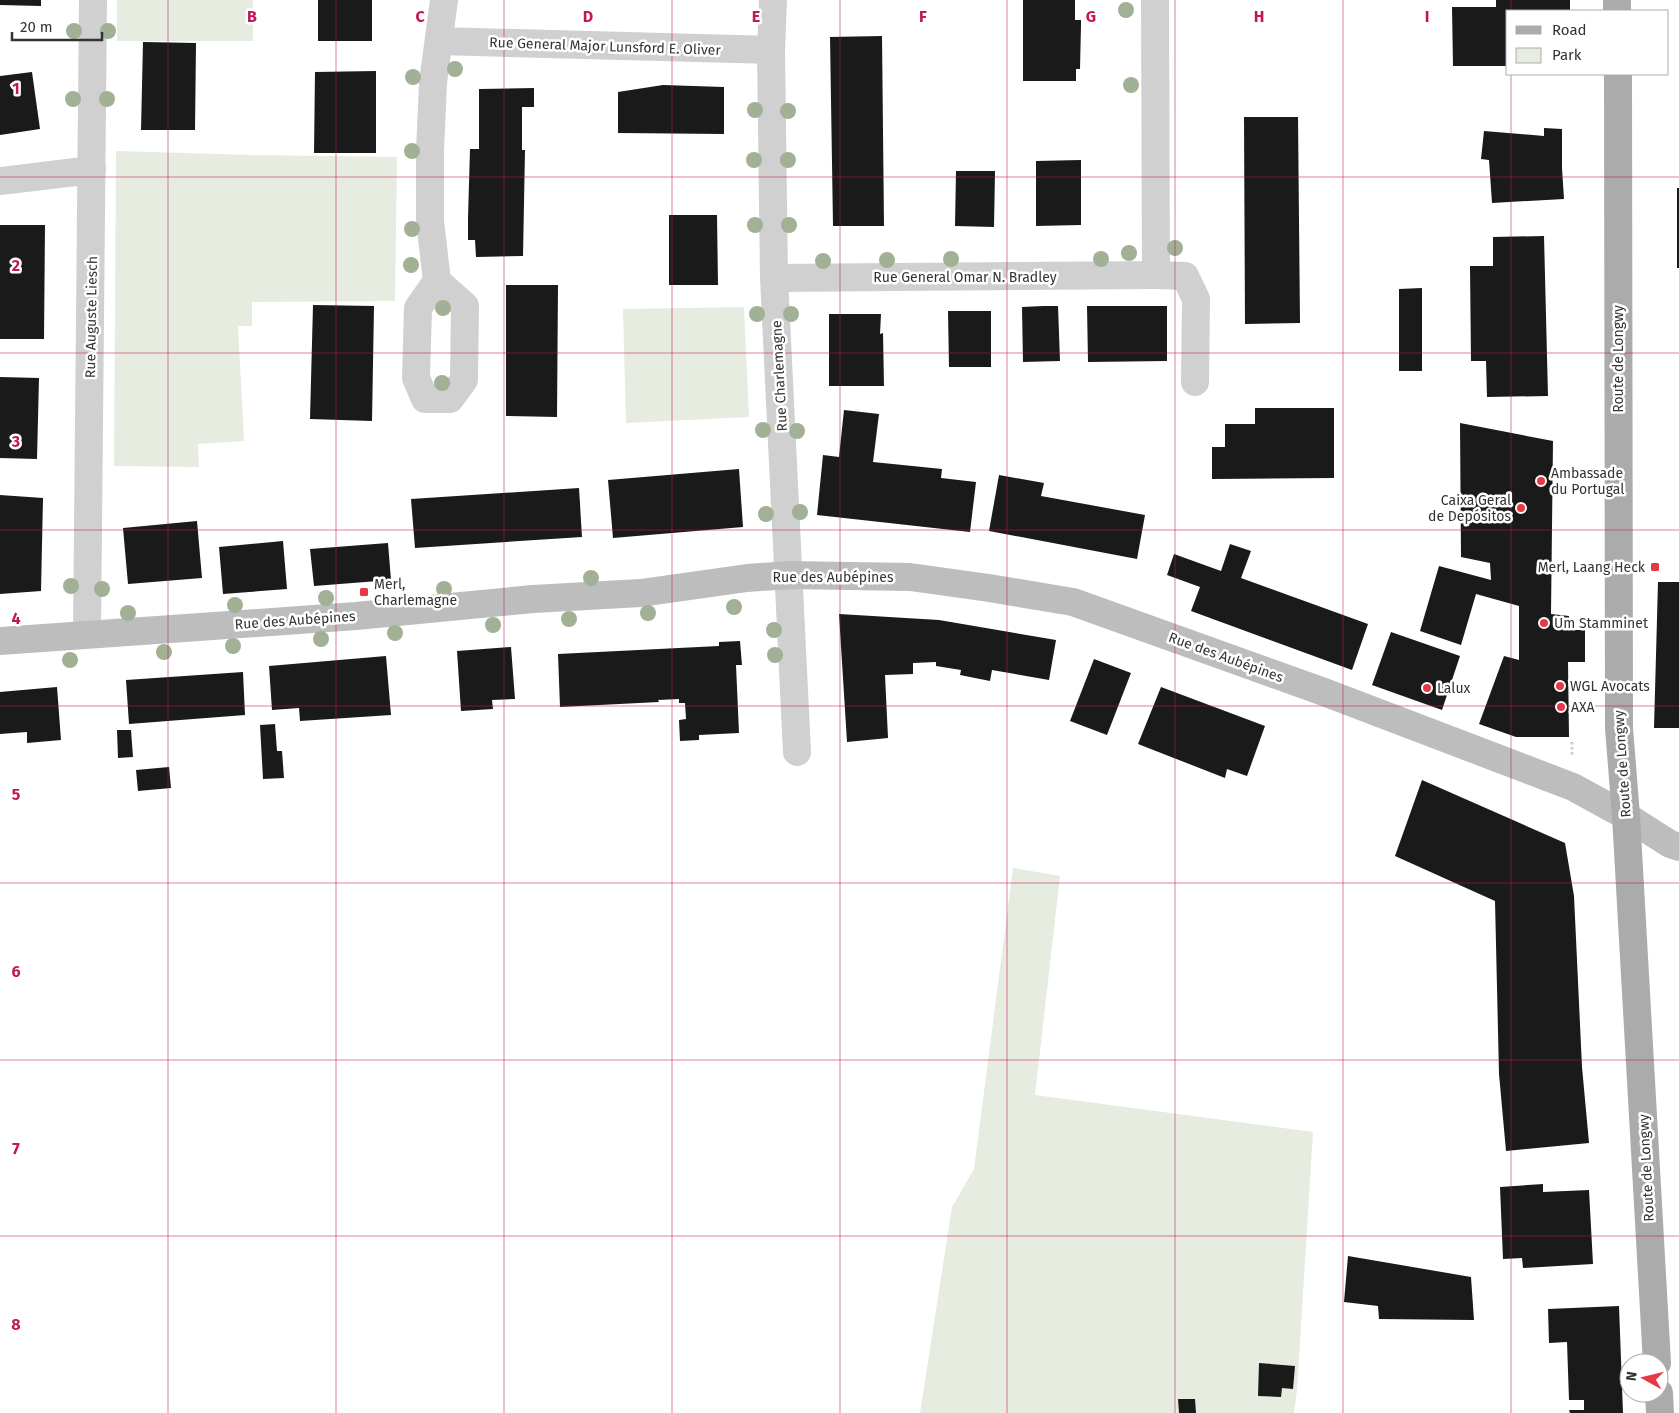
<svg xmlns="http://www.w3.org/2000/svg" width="1679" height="1413" viewBox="0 0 1679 1413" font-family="'Fira Sans',sans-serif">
  <rect width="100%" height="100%" fill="#fff"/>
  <g fill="#e6ecdf">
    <rect x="117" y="0" width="136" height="41"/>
    <path d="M116 151 252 155 397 157 395 301 252 302V326H238L244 441 198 444 199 467 114 466Z"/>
    <path d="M744 307 749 417 626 423 623 309Z"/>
    <path d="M1013 868 1060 876 1035 1095 1313 1132 1297 1390 1294 1413H920L952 1207 974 1169Z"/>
  </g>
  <g fill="#1a1a1a">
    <path d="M0 0H41V6L0 5Z"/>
    <rect x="318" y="0" width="54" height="41"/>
    <path d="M1023 0H1075V20H1081V25L1080 69H1076V81H1023Z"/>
    <path d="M1496 0H1570V11H1508V66H1453L1452 7H1496Z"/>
    <path d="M882 36 884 226H833L830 37Z"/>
    <path d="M143 42 196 43 195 130H141Z"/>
    <path d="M376 71V153H314L315 72Z"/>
    <path d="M32 72 40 129 0 135V76Z"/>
    <path d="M663 85 724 87V134L618 133V92Z"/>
    <path d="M534 88V107H522V150H525L523 256 476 257 475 240H468V218L470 149H479V89Z"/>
    <path d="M1244 117H1298L1300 323 1245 324Z"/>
    <path d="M1544 128 1562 129V168L1564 199 1492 203 1489 160 1481 159 1484 131 1544 136Z"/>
    <path d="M1081 160V225L1036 226V161Z"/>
    <path d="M956 171H995L994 227 955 226Z"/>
    <rect x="1677" y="188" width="2" height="80"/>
    <path d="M669 215H717L718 285H669Z"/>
    <path d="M0 225H45L44 339H0Z"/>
    <path d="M1544 236 1548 396 1487 397 1486 361H1471L1470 266H1493V237Z"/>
    <path d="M506 285H558L557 417 506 416Z"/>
    <path d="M1422 288V371H1399V289Z"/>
    <path d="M313 305 374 306 372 421 310 419Z"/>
    <path d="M1043 306H1058L1060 361 1023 362 1022 307Z"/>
    <path d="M1087 306H1167V361L1088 362Z"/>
    <path d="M948 311H991V367H949Z"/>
    <path d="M829 314H881L880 334 883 333 884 386H829Z"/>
    <path d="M0 377 39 378 37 459 0 458Z"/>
    <path d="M1255 408H1334V478L1212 479V447H1225V424H1255Z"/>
    <path d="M844 410 879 414 873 462 942 469 941 478 976 482 970 532 817 515 823 455 839 457Z"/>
    <path d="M1460 423 1553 441 1551 614 1569 616V630H1585V662H1568L1569 737H1516L1479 724 1504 656 1519 660V606L1476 594 1461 645 1420 631 1439 566 1491 580 1490 563 1461 557Z"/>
    <path d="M739 469 743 527 613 538 608 480Z"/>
    <path d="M999 475 1044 483 1041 496 1145 515 1137 559 989 531Z"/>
    <path d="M579 488 582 537 415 548 411 499Z"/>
    <path d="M0 495 43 498 41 591 0 594Z"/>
    <path d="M197 521 202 578 128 584 123 528Z"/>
    <path d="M283 541 287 589 223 594 219 547Z"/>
    <path d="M388 543 391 580 314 586 310 549Z"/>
    <path d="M1230 544 1251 551 1241 578 1368 624 1352 670 1191 611 1200 587 1167 575 1174 554 1221 571Z"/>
    <path d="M1658 582H1679V728H1654Z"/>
    <path d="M839 614 939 620 1056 640 1049 680 992 670 990 681 960 675 961 670 936 666V662L913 663V674L885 675 888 738 847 742Z"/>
    <path d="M1391 632 1460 656 1442 710 1372 685Z"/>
    <path d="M740 641 742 665H736L739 733 699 735V740L680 741 679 720 686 719 685 703H679V699L658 700 659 702 560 707 558 654 719 646V642Z"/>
    <path d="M511 647 515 699 492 700 493 709 461 711 457 651Z"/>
    <path d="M386 656 391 715 300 721 299 708 272 710 269 666Z"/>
    <path d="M1094 659 1131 673 1107 735 1070 721Z"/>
    <path d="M243 672 245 715 129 724 126 680Z"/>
    <path d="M57 687 61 740 27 743V732L0 734V692Z"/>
    <path d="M1161 687 1265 726 1247 776 1227 769 1225 778 1138 744Z"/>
    <path d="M275 724 277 751H282L284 778 263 779 260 725Z"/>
    <path d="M117 730H131L133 757 118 758Z"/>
    <path d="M169 767 171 788 138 791 136 770Z"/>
    <path d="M1422 780 1565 843 1574 896 1582 1067 1589 1143 1506 1151 1499 1074 1495 901 1395 856Z"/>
    <path d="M1543 1184V1192L1589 1190 1593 1264 1523 1268 1522 1258 1503 1259 1500 1187Z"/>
    <path d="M1348 1256 1471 1277 1474 1320 1379 1319 1378 1306 1344 1302Z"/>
    <path d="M1619 1306 1623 1413H1570L1569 1410H1584V1400H1569L1567 1342 1549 1343 1548 1309Z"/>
    <path d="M1259 1363 1295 1366 1293 1389 1282 1388 1281 1397 1258 1396Z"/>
    <path d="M1178 1399H1195L1196 1413H1179Z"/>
  </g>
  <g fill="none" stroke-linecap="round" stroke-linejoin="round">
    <path stroke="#cdcdcd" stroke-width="3" stroke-dasharray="2.5 2.5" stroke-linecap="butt" d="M1572 742V756"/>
    <g stroke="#d0d0d0" stroke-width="28">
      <path d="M773 0 771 50 774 278 797 752"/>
      <path d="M439 41 771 50"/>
      <path d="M0 181 92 170"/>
      <path d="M1156 275 1185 276 1196 299 1195 382"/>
      <path d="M774 278 1156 275 1155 0"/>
      <path d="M437 281 418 308 416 378 425 399H450L464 380 465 306 437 281 430 221V151L433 83 444 0"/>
      <path d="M87 634 93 0"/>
    </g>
    <path stroke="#bdbdbd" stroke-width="28" d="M0 641 356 616 533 599 641 593 747 578 789 575 910 577 989 588 1073 602 1324 692 1573 787 1626 816 1670 844 1679 847"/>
    <g stroke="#ababab" stroke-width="28">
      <path d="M1617 0V11"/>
      <path d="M1618 74 1619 728 1626 816 1657 1363"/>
      <path d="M1659 1393 1660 1413"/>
    </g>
  </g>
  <g fill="#a2b095">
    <circle cx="1126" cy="10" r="8"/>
    <circle cx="74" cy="31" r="8"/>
    <circle cx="108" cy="31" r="8"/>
    <circle cx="455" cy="69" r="8"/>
    <circle cx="413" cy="77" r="8"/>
    <circle cx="1131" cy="85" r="8"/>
    <circle cx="73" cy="99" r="8"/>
    <circle cx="107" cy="99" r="8"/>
    <circle cx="755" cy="110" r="8"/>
    <circle cx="788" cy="111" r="8"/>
    <circle cx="412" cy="151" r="8"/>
    <circle cx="754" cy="160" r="8"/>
    <circle cx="788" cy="160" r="8"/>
    <circle cx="755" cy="225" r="8"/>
    <circle cx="789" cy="225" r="8"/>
    <circle cx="412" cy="229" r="8"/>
    <circle cx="1175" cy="248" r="8"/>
    <circle cx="1129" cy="253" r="8"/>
    <circle cx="951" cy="259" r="8"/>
    <circle cx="1101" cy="259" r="8"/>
    <circle cx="887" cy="260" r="8"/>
    <circle cx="823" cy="261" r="8"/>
    <circle cx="411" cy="265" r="8"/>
    <circle cx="443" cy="308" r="8"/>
    <circle cx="757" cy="314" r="8"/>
    <circle cx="791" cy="314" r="8"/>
    <circle cx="442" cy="383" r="8"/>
    <circle cx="763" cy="430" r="8"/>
    <circle cx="797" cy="431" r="8"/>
    <circle cx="800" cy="512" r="8"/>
    <circle cx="766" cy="514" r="8"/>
    <circle cx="591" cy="578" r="8"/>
    <circle cx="71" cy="586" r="8"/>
    <circle cx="102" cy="589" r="8"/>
    <circle cx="444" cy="589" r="8"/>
    <circle cx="326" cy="598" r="8"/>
    <circle cx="235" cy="605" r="8"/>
    <circle cx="734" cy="607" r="8"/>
    <circle cx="128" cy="613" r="8"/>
    <circle cx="648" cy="613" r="8"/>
    <circle cx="569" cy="619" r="8"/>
    <circle cx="493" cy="625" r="8"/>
    <circle cx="774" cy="630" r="8"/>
    <circle cx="395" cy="633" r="8"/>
    <circle cx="321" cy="639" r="8"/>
    <circle cx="233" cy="646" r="8"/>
    <circle cx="164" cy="652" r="8"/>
    <circle cx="775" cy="655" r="8"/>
    <circle cx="70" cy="660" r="8"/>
  </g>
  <path fill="none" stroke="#c2185b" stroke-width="1" stroke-opacity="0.55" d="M168 0V1413M336 0V1413M504 0V1413M672 0V1413M840 0V1413M1007 0V1413M1175 0V1413M1343 0V1413M1511 0V11M1511 74V1413M0 177H1679M0 353H1679M0 530H1679M0 706H1679M0 883H1679M0 1060H1679M0 1236H1679"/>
  <g fill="#e63946" stroke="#fff" stroke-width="2">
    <circle cx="1541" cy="481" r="5"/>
    <circle cx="1521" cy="508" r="5"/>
    <rect x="1650" y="562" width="10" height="10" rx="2.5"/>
    <rect x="359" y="587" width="10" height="10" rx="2.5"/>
    <circle cx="1544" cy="623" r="5"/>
    <circle cx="1560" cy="686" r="5"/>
    <circle cx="1427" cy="688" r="5"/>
    <circle cx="1561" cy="707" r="5"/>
  </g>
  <g text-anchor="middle" stroke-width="5" stroke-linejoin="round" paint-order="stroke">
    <g font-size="14" fill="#333" stroke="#fff">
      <text transform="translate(605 46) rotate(2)" y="5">Rue General Major Lunsford E. Oliver</text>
      <text x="965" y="282">Rue General Omar N. Bradley</text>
      <text transform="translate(91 317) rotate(-89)" y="5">Rue Auguste Liesch</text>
      <text transform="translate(1618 359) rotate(-90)" y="5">Route de Longwy</text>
      <text transform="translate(779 376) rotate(-93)" y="5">Rue Charlemagne</text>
      <text x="833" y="582">Rue des Aubépines</text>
      <text transform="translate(295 620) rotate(-4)" y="5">Rue des Aubépines</text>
      <text transform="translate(1226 657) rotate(20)" y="5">Rue des Aubépines</text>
      <text transform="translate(1622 764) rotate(-94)" y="5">Route de Longwy</text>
      <text transform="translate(1646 1168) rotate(-93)" y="5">Route de Longwy</text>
    </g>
    <g font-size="14" fill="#333" stroke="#fff" text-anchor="start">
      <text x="1551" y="478">Ambassade<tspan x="1551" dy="16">du Portugal</tspan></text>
      <text x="1511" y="505" text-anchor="end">Caixa Geral<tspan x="1511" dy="16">de Depósitos</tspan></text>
      <text x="1645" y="572" text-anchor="end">Merl, Laang Heck</text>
      <text x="374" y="589">Merl,<tspan x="374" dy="16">Charlemagne</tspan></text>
      <text x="1554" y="628">Um Stamminet</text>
      <text x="1570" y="691">WGL Avocats</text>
      <text x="1437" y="693">Lalux</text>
      <text x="1571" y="712">AXA</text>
    </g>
  </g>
  <g font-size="16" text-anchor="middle" font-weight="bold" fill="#c2185b" stroke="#fff" stroke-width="5" stroke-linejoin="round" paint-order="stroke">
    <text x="252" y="22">B</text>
    <text x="420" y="22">C</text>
    <text x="588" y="22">D</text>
    <text x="756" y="22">E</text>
    <text x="923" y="22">F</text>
    <text x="1091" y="22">G</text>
    <text x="1259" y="22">H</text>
    <text x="1427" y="22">I</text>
    <text x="16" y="94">1</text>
    <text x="16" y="271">2</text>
    <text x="16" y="447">3</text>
    <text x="16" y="624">4</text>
    <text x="16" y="800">5</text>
    <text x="16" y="977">6</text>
    <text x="16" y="1154">7</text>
    <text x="16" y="1330">8</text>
  </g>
  <rect x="1506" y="10" width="162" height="65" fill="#ffffff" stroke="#adadad"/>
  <rect x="1516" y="26" width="25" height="8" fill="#ababab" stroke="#adadad"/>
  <text x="1552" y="35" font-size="15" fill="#333333">Road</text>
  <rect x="1516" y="48" width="25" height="15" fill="#e6ecdf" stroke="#adadad"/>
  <text x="1552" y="60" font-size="15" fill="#333333">Park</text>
  <g transform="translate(1644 1378) rotate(278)"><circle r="24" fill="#ffffff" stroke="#adadad"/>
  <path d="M0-4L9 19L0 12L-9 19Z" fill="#e63946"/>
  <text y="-8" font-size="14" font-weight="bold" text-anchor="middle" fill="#333333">N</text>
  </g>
  <path d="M12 32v8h90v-8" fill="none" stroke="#333333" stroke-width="2.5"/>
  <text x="20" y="32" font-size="15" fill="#333333" stroke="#ffffff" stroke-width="4" paint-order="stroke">20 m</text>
</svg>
